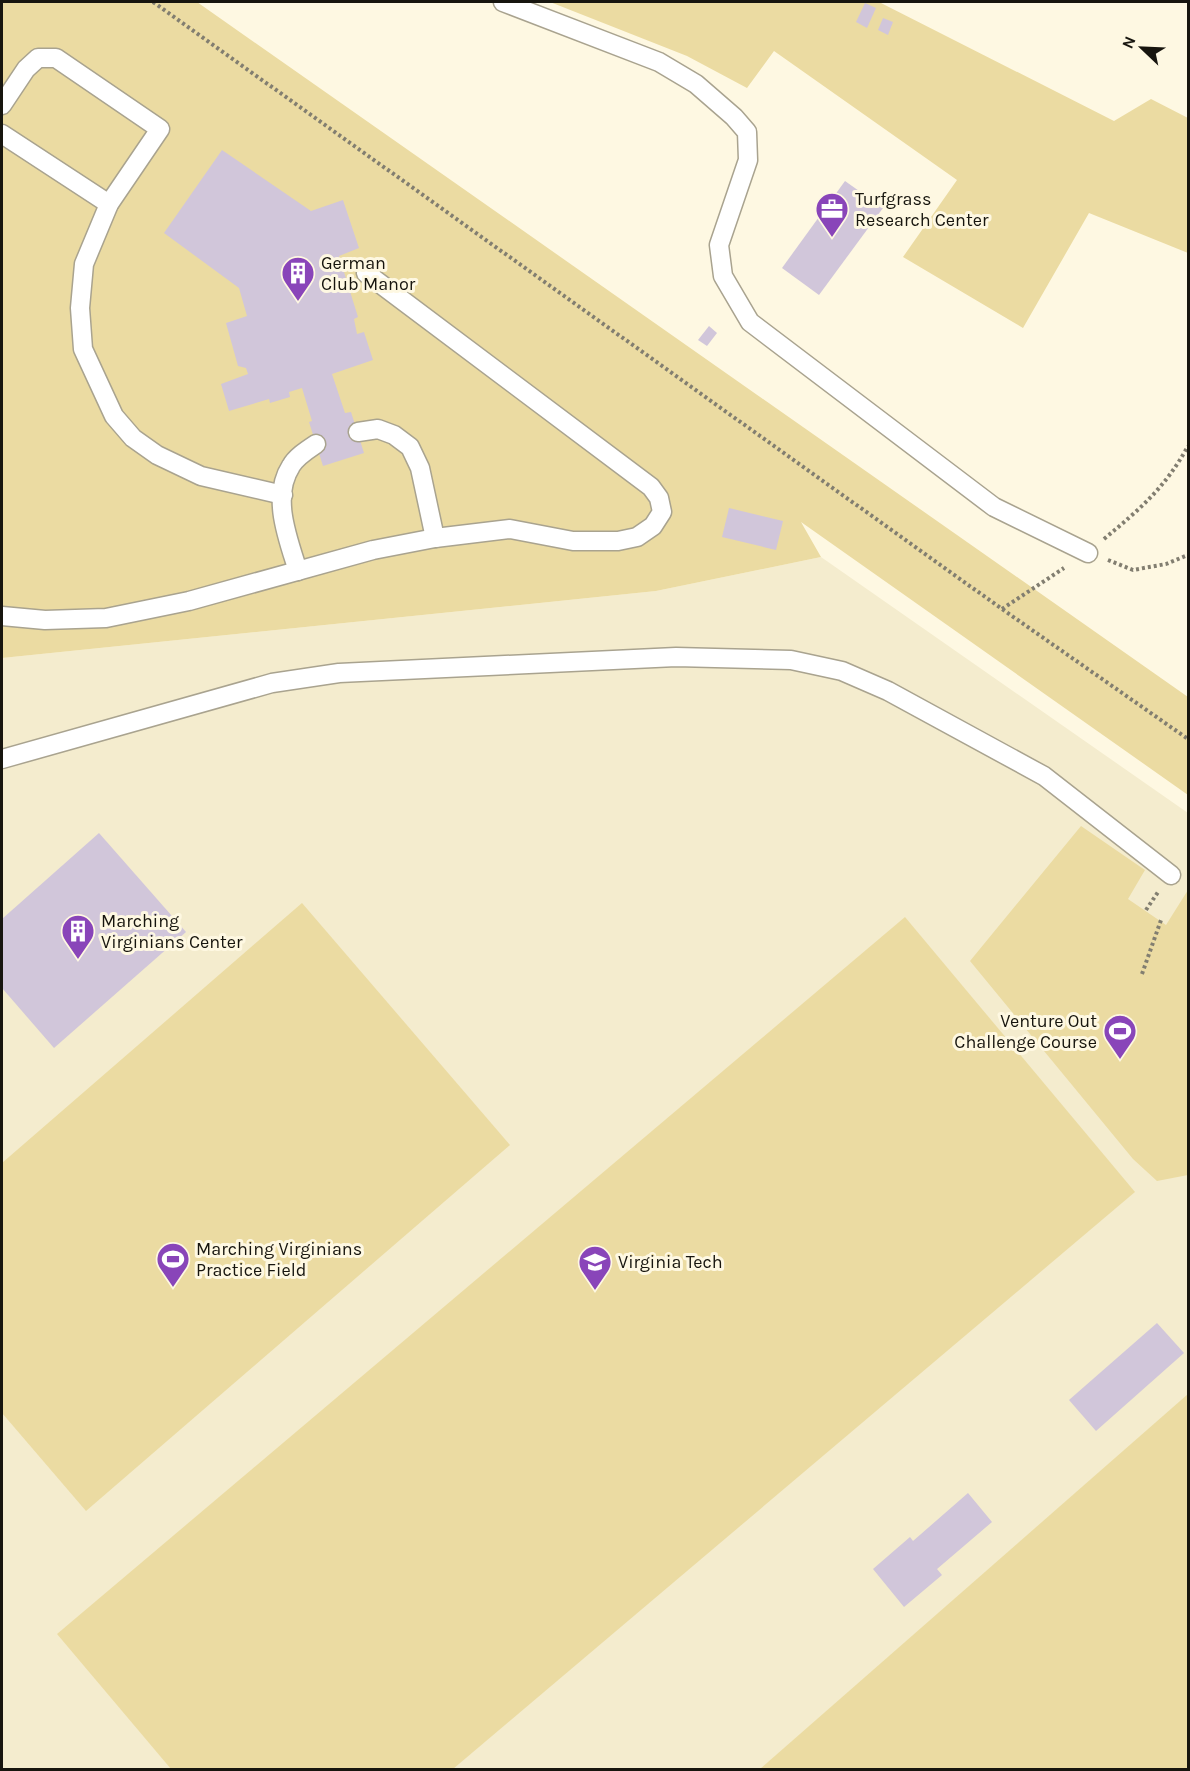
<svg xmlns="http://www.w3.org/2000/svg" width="1190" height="1771" viewBox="0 0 1190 1771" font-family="Karla,sans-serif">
  <rect width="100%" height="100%" fill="#fef8e2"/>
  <path fill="#f4ecce" d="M821 557 1188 813V1769L2 1770V658L656 591Z"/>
  <g fill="#ebdba2">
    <path d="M2 2H197L1188 697V795L801 522 821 557 656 591 2 658Z"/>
    <path d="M550 2H879L1114 121 1151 99 1188 118V253L1089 213 1023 328 903 257 957 180 774 51 747 88 687 56Z"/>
    <path d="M1081 826 1145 870 1128 899 1166 925 1188 890V1175L1157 1181 1133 1159 970 961Z"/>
    <path d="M302 903 510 1145 86 1511 2 1413V1163Z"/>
    <path d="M905 917 1135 1192 453 1769H171L57 1634Z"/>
    <path d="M1188 1394V1769H760Z"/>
  </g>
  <g fill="#d1c6da">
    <path d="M865 3 876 8 867 28 856 22Z"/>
    <path d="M883 18 893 22 888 35 878 30Z"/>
    <path d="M222 150 311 211 343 200 359 248 339 256 358 317 354 319 357 334 364 332 373 360 332 374 345 413 351 412 364 453 323 466 309 422 312 421 302 388 289 392 290 397 270 403 269 399 229 411 221 384 248 374 246 368 238 366 226 323 247 316 239 288 164 233Z"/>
    <path d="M845 181 883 208 819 295 782 268Z"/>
    <path d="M709 326 717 333 707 346 698 340Z"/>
    <path d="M729 508 783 521 776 550 722 537Z"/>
    <path d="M99 833 186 932 54 1048 2 988V919Z"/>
    <path d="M1157 1323 1184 1353 1096 1431 1069 1400Z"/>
    <path d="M968 1493 992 1522 937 1569 942 1575 904 1607 873 1569 910 1537 913 1541Z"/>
  </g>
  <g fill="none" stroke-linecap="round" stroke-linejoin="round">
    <defs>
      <g id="service">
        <path d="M503 2 659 62 696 84 734 117 747 132 748 160 719 245 723 276 750 322 994 507 1088 553"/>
        <path d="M2 105 26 69 38 58H56L160 129 109 204 84 264 80 308 83 349 114 416 133 438 157 455 201 476 283 495"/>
        <path d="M2 134 109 204"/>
        <path d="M358 432 378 429 394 435 410 447 420 468 435 538"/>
        <path d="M298 571C288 539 271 497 291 466 296 457 307 450 316 444"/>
        <path d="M2 616 45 620 106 618 189 601 373 550 435 538 510 529 573 541H618L637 537 653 526 662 512 659 498 651 487 366 273"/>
        <path d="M2 759 272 683 339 673 676 657 791 660 842 671 888 691 1044 776 1171 875"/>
      </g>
    </defs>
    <use href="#service" stroke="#a9a38f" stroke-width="21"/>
    <g stroke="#827e70" stroke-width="4" stroke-dasharray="3 3" stroke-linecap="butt">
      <path d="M153 2 1002 609 1188 739"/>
      <path d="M1104 539C1140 509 1165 488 1188 446"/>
      <path d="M1108 560 1133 570 1166 564 1188 555"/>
      <path d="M1002 609 1064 568"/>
      <path d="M1146 910 1158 892"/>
      <path d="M1142 974 1161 920"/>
    </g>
    <use href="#service" stroke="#fff" stroke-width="18"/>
  </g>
  <defs>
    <symbol id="office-pin" viewBox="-11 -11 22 30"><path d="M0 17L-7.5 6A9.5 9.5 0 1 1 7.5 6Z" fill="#8945b9" stroke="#fef8e2"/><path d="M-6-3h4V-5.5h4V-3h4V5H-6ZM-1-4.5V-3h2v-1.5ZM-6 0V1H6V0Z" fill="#fff"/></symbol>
    <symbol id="building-pin" viewBox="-11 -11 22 30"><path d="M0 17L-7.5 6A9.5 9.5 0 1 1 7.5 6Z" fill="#8945b9" stroke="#fef8e2"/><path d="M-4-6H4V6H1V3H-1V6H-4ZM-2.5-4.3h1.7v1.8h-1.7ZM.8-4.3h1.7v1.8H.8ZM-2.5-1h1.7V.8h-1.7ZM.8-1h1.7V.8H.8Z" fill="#fff"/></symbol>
    <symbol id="stadium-pin" viewBox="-11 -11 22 30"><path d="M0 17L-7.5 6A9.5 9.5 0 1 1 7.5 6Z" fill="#8945b9" stroke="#fef8e2"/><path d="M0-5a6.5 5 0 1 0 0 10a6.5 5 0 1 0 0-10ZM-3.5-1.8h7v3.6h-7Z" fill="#fff"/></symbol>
    <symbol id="university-pin" viewBox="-11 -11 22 30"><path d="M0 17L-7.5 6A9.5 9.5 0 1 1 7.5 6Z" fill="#8945b9" stroke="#fef8e2"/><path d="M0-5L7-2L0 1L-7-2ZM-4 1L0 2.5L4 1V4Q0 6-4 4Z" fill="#fff"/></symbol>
  </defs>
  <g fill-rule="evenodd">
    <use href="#office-pin" x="813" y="190" width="38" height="52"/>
    <use href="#building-pin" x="279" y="254" width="38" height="52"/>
    <use href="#building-pin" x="59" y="912" width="38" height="52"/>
    <use href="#stadium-pin" x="1101" y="1012" width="38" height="52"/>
    <use href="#stadium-pin" x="154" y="1240" width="38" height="52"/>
    <use href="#university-pin" x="576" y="1243" width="38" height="52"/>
  </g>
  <g text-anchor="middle" stroke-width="6" stroke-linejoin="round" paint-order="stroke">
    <g font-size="18" fill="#17150e" stroke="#fef8e2" text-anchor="start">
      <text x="855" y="205">Turfgrass<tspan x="855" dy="21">Research Center</tspan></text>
      <text x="321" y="269">German<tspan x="321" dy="21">Club Manor</tspan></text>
      <text x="101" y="927">Marching<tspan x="101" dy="21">Virginians Center</tspan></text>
      <text x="1097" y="1027" text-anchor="end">Venture Out<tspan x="1097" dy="21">Challenge Course</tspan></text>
      <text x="196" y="1255">Marching Virginians<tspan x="196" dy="21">Practice Field</tspan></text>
      <text x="618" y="1268">Virginia Tech</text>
    </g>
  </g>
  <rect width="1190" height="1771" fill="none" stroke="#17150e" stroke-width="6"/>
  <g transform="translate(1142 48) rotate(293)" stroke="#fef8e2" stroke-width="4.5" paint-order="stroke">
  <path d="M0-4.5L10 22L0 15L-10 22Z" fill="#17150e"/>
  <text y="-9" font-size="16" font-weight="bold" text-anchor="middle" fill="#17150e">N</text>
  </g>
</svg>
